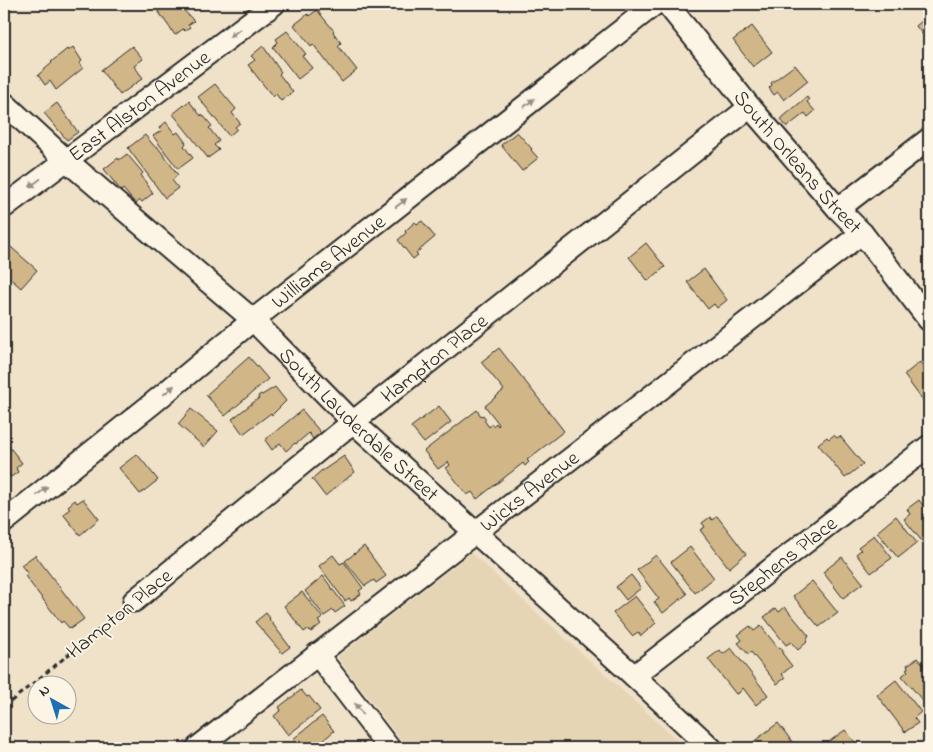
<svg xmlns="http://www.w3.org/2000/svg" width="933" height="752" viewBox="0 0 933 752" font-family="'Indie Flower',sans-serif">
  <rect width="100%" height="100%" fill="#efe2c9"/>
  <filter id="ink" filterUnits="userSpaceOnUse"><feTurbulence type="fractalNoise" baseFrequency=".02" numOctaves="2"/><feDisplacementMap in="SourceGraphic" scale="10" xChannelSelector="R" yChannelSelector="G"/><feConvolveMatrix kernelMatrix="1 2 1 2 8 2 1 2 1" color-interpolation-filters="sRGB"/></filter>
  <g filter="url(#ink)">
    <path fill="#e6d5b5" d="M471 553 686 748H407L337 657Z"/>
    <g fill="#d1b687" stroke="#2b2b2b">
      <path d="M164 4H178L194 21 188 25 190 27 185 31 183 29 175 35 158 11 165 5Z"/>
      <path d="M369 4H380L373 9Z"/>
      <path d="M317 10 334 31 333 32 341 43 338 46 357 70 342 82 313 44 311 46 294 25 308 14 309 16Z"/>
      <path d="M929 15V43L916 26Z"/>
      <path d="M752 26 772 52 753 67 733 40Z"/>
      <path d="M287 31 306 54 302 56 312 68 298 79 273 47 278 42 276 39Z"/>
      <path d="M132 46 143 59 134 66 143 78 120 95 101 70Z"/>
      <path d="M263 46 281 72 279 74 293 92 281 101 276 94 273 97 248 65 255 60 251 56Z"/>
      <path d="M73 47 82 61 79 63 83 68 56 90 50 81 45 85 38 75 52 63 51 62 67 49 68 51Z"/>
      <path d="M795 65 808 81 784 100 778 92 774 95 769 88 772 85 771 83Z"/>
      <path d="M215 84 236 109 232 113 240 123 235 127 237 129 229 136 198 97Z"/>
      <path d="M807 97 809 100 807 102 815 111 808 117 805 113 787 127 781 120 783 117Z"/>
      <path d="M189 101 201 116 202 114 212 126 209 128 219 141 214 145 219 150 208 158 173 114Z"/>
      <path d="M57 103 78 132 67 140 44 113Z"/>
      <path d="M166 122 175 134 178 132 186 143 184 146 193 158 178 169 153 136 161 131 159 128Z"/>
      <path d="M517 132 532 149 531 150 538 158 522 171 501 145Z"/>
      <path d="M145 135 155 147 157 146 178 175 172 180 178 188 165 198 128 148Z"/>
      <path d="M127 154 143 173 141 175 153 193 142 202 140 200 136 204 123 189 121 191 104 169 118 158 119 160Z"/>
      <path d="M422 221 435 237 416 253 418 255 413 259 398 240 406 233 405 231 415 222 417 224Z"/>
      <path d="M4 241 37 270 21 288 4 273Z"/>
      <path d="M646 243 665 267 648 281 629 257Z"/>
      <path d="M704 269 727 300 717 308 714 304 708 309 687 282Z"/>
      <path d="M499 348 564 431 527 460 529 462 525 466 523 463 477 499 472 492 467 495 446 468 450 465 448 462 438 469 424 451 477 410 481 416 483 415 486 419 484 420 489 427 492 424 493 426 496 423 498 426 499 424 485 406 504 390 481 362Z"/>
      <path d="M249 357 268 379 225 416 206 395Z"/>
      <path d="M920 362 929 374V404L927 406 904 375Z"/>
      <path d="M275 387 286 401 272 415 271 413 243 434 232 419 259 398 258 396 261 394 262 395Z"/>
      <path d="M439 406 451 422 424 443 411 427Z"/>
      <path d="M191 409 218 431 204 447 178 424Z"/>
      <path d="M302 410 321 433 313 439 309 433 296 444 295 443 286 451 280 443 272 450 265 440Z"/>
      <path d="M834 435 837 438 840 436 863 464 845 478 818 444 827 437 829 439Z"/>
      <path d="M4 440 22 463 16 468 18 472 11 477 9 474 4 477Z"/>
      <path d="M137 454 158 480 140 494 119 468Z"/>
      <path d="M344 456 355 472 325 496 312 479 322 470V471Z"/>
      <path d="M83 499 99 519 80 535 63 514 70 509 68 506 75 500 77 503Z"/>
      <path d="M919 500 929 514V550L904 519 910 514 907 509Z"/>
      <path d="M717 516 746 554 729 568 700 530 705 527 702 523 710 517 712 520Z"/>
      <path d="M896 516 917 543 898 558 877 532Z"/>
      <path d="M874 535 892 558 871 573 856 554 861 550 858 547Z"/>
      <path d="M364 546 386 576 376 583 374 580 365 586 345 561Z"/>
      <path d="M690 547 714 578 695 593 671 562Z"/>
      <path d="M35 555 84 619 70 629 63 621 61 623 25 576 28 574 21 565Z"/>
      <path d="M333 555 340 564 344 562 363 588 359 591 361 594 351 601 349 598 345 601 319 566Z"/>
      <path d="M656 555 687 594 663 613 654 602 659 599 637 570Z"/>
      <path d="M842 557 863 583 843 598 823 572Z"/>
      <path d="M631 575 641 588 626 600 616 587Z"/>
      <path d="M323 576 345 606 335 613 333 610 324 616 305 591Z"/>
      <path d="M812 581 838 613 819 627 793 596Z"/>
      <path d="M302 592 323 618 318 621 321 624 311 632 308 629 304 632 284 606Z"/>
      <path d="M635 596 656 623 641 636 638 632 632 636 613 613Z"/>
      <path d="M785 607 809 636 806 641 807 642 798 650 791 642 786 645 764 617 776 608 779 612Z"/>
      <path d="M266 613 270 618 269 619 290 647 282 653 255 622Z"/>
      <path d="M750 626 754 631 761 626 778 648 780 647 783 651 782 653 792 666 782 674 785 678 777 684 751 652 748 654 738 643 742 640 738 635Z"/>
      <path d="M731 648 768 695 756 705 743 688 739 693 736 694 708 659 720 650 723 654Z"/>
      <path d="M918 658 929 671V704L927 706 902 676 908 671 906 669 908 668 907 665Z"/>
      <path d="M896 680 921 712 914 718 918 723 905 732 877 695Z"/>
      <path d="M301 690 307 697 309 696 320 710 288 735 274 716 281 710 279 707Z"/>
      <path d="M322 716 334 731 314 748H300L293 739Z"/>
      <path d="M778 723 793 743 786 748H749L748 746Z"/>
      <path d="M845 730 860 748H836L830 741Z"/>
      <path d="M341 741 347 748H331Z"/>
    </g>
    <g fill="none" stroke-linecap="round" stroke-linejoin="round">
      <defs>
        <g id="minor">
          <path id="s1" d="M667 4 750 107 838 209 862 233 929 320"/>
          <path id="s2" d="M4 103 66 160 253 320 353 422 634 676 711 748"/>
          <path id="s3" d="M4 207 274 4"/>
          <path d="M838 209 929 139"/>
          <path id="s4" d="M4 522 153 403 253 320 655 4"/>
          <path id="s5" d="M134 601 353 422 750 107"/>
          <path d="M317 654 389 748"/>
          <path id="s6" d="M634 676 929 446"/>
          <path id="s7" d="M197 748 862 233"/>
        </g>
      </defs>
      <use href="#minor" stroke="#2b2b2b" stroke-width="25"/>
      <path stroke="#2b2b2b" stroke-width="3" stroke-dasharray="5 4" stroke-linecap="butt" d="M4 707 122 611"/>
      <use href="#minor" stroke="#fcf5e5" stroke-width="21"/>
    </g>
    <defs><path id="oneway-solid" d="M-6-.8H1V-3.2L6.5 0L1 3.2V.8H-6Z" transform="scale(1.25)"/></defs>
    <g fill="#949088">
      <use href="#oneway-solid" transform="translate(235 33) rotate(143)"/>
      <use href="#oneway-solid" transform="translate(529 103) rotate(-38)"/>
      <use href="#oneway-solid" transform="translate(35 183) rotate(143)"/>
      <use href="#oneway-solid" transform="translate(401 203) rotate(-38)"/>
      <use href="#oneway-solid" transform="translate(169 390) rotate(-40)"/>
      <use href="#oneway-solid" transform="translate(42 491) rotate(-38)"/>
      <use href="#oneway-solid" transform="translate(359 709) rotate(-127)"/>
    </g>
  </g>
  <g text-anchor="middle" stroke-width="4" stroke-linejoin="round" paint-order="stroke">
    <g font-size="21" fill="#2b2b2b" stroke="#fcf5e5">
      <text dy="7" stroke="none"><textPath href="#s3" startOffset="169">East Alston Avenue</textPath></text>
      <text dy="7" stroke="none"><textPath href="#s1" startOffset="205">South Orleans Street</textPath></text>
      <text dy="7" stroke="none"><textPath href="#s4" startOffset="416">Williams Avenue</textPath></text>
      <text dy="7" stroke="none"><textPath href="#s5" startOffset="386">Hampton Place</textPath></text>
      <text dy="7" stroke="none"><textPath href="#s2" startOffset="479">South Lauderdale Street</textPath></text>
      <text dy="7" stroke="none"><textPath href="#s7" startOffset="420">Wicks Avenue</textPath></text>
      <text dy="7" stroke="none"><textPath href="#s6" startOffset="188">Stephens Place</textPath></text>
      <text transform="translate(119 613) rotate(-39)" y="7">Hampton Place</text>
    </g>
  </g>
  <rect width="933" height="752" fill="none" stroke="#fcf5e5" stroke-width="20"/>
  <rect x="10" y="10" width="913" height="732" fill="none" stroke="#2b2b2b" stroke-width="2" filter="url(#ink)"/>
  <g transform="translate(52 700) rotate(321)"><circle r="24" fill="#fcf5e5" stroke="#a8a49b"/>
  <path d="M0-4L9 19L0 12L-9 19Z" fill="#1f6fb2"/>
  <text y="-8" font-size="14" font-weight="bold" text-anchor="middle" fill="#2b2b2b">N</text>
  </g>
</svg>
